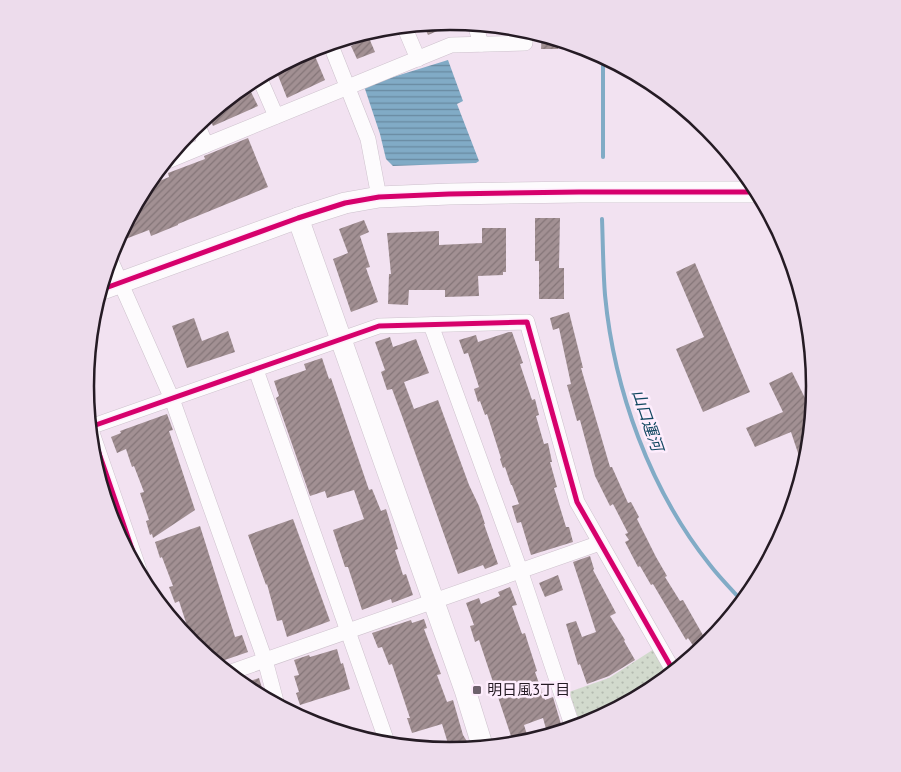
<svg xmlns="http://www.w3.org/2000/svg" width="901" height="772" viewBox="0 0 901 772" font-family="'PT Sans','Noto Sans JP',sans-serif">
  <defs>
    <pattern id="green-dots" width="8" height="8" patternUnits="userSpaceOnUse" patternTransform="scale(1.25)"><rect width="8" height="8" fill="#d2dacd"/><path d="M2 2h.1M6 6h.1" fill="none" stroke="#b4bab0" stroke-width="1.8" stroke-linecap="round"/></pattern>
    <pattern id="water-rules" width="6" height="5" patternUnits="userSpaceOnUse" patternTransform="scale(1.25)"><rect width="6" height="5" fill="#81abc6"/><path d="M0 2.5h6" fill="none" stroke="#698aa1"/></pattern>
    <pattern id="building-hatch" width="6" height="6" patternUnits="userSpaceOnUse" patternTransform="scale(1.25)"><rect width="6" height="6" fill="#a29093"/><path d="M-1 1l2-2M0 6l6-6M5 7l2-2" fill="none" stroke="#847578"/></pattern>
  </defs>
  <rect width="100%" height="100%" fill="#f2e2f1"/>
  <path fill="url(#green-dots)" d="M654 649 671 675 653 689 590 723 581 726 569 692 609 678Z"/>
  <path fill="url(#water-rules)" d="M448 60 463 101 457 104 479 161 476 163 393 166 386 159 380 134 364 86Z"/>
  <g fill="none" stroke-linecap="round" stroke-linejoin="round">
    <g stroke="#81abc6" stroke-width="4">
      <path d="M603 56V157"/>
      <path d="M602 219C603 244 603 270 605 295 614 390 650 490 710 565 720 578 732 590 743 602"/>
    </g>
  </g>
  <g fill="url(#building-hatch)">
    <path d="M450 21 456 23 428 35 423 24Z"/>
    <path d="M542 34 558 39V49H541Z"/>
    <path d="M369 38 375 52 357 59 351 46Z"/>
    <path d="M312 49 325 80 287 98 275 68Z"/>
    <path d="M247 84 258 106 213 126 208 115Z"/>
    <path d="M248 138 268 187 178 224V225L151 236 149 230 115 243 145 187 169 177 168 173 205 159 204 156Z"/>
    <path d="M535 218H560L559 268H564V299H539V261H535Z"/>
    <path d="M364 220 369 232 360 236 370 267 366 268 378 302 351 312 333 259 348 253 339 229Z"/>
    <path d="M482 228H506V272H503V275L478 276 479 296 445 297V290H409L408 305 388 304 389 274H391L387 233 439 231V245L482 243Z"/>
    <path d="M695 263 750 392 703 412 676 349 704 337 676 272Z"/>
    <path d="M569 312 583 368H581L610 467H612L628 503 631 502 639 517 637 519 656 557 667 576 665 577 680 601 683 600 708 644 698 653 688 638 686 640 653 584 651 585 640 566 638 567 625 542 629 540 625 534 628 533 613 504 610 506 595 476 580 420 577 421 567 385 571 384 559 328 553 330 550 318Z"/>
    <path d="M194 318 202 341 228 331 235 352 187 368 172 326Z"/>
    <path d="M509 332H512L523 363 520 364 532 400 535 399 539 415 536 416 544 444 548 443 552 462H550L557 487 554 488 566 527H569L573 542 531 555 521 522 517 523 512 506 519 504 512 485H511L505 467 503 468 500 459 501 458 487 414 485 415 480 401 478 402 474 389 479 387 468 353 464 354 459 340 476 335 478 342Z"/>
    <path d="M390 337 393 347 416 339 429 373 404 382 414 409 438 400 469 485 479 506 485 524H484L498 564 485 569 483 565 458 574 402 416 392 389 387 390 381 372 385 370 375 342Z"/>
    <path d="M322 358 329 379 331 378 369 490 372 489 381 511 386 509 398 549 395 550 403 575 406 574 413 595 392 603 391 599 362 610 348 567H345L333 530 364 519 354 490 327 498 325 491 310 496 276 398 279 396 274 381 306 370 304 364Z"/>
    <path d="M792 372 807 402 809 401 813 410 809 452 799 456 791 432 755 447 746 428 783 412 769 383Z"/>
    <path d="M167 414 173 430 169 431 195 510 153 538 152 534 150 535 146 521 149 520 140 493 144 492 134 466 132 467 126 449 117 453 111 437 121 433 120 431Z"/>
    <path d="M293 519 330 621 287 637 282 620 277 621 267 584 266 585 248 535Z"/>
    <path d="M200 526 235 637 242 635 248 652 216 663 189 640 187 633 189 632 179 601 175 603 169 587 173 586 162 557 160 558 155 542Z"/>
    <path d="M590 556 594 569 593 570 616 613 610 616 625 640 624 641 635 660 609 676 587 684 580 664 578 665 566 624 576 621 582 637 596 632 573 562Z"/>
    <path d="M558 575 563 590 545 597 539 583Z"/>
    <path d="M510 587 517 605 512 606 522 634 525 633 528 643 537 671 535 672 545 700 553 697 563 731 548 736 543 718 524 725 529 741 514 745 479 640 475 642 470 626 474 625 466 603 479 598 481 604 500 596 498 592Z"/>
    <path d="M424 619 427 628 424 629 441 674 437 675 447 702 453 700 463 735 468 743 450 750 442 724 412 733 407 718H410L392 664 389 665 382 647 378 648 372 633 411 620 412 623Z"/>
    <path d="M337 649 341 664 343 663 350 689 300 705 296 693 299 692 294 676 299 675 294 660 309 655 310 657Z"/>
    <path d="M259 678 265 698 241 684Z"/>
  </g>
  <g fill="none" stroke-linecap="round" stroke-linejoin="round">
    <defs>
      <g id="street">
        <path d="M475 24 481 44"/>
        <path d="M404 26 418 59"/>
        <path d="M330 43 368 139 379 197"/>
        <path d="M259 77 276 116"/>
        <path d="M197 124 206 145 451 45 525 43V29"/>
        <path d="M165 162 206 145"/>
        <path d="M110 259 172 399 265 660 277 705"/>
        <path d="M431 325 520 570 573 728"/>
        <path d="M256 370 388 745"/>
        <path d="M142 578 90 427 379 326 527 322 577 502 674 672"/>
        <path d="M228 673 600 543"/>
      </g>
      <g id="secondary">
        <path d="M298 218 465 690 483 748"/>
        <path d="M100 290 298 218 345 203 379 197 449 194 579 192H759"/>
      </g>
    </defs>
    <use href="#street" stroke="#cdc1cc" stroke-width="16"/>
    <use href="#secondary" stroke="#cdc1cc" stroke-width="22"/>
    <use href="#street" stroke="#fdfbfd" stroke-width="15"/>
    <use href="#secondary" stroke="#fdfbfd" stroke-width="21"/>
    <defs>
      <g id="cycleway">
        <path d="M100 290 298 218 345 203 379 197 449 194 579 192H759"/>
        <path d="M142 578 90 427 379 326 527 322 577 502 674 672"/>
      </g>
    </defs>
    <use href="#cycleway" stroke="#feedfd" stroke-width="8"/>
    <use href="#cycleway" stroke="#d6006c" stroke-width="5"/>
  </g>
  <rect fill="#6d616c" stroke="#feedfd" stroke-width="2" x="472" y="685" width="10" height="10" rx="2.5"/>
  <g text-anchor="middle" stroke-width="5" stroke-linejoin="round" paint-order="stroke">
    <g font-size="15" fill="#251b24" stroke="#feedfd" text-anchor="start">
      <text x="487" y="695">明日風3丁目</text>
    </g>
    <g font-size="16" font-style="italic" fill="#124861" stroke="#feedfd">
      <text transform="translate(648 420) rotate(71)" y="6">山口運河</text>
    </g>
  </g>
  <path d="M0 0H901V772H0ZM94 386a356 356 0 1 1 712 0a356 356 0 1 1-712 0Z" fill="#eddcec" fill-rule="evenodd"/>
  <path fill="none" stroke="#251b24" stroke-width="2.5" d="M94 386a356 356 0 1 1 712 0a356 356 0 1 1-712 0Z"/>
</svg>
